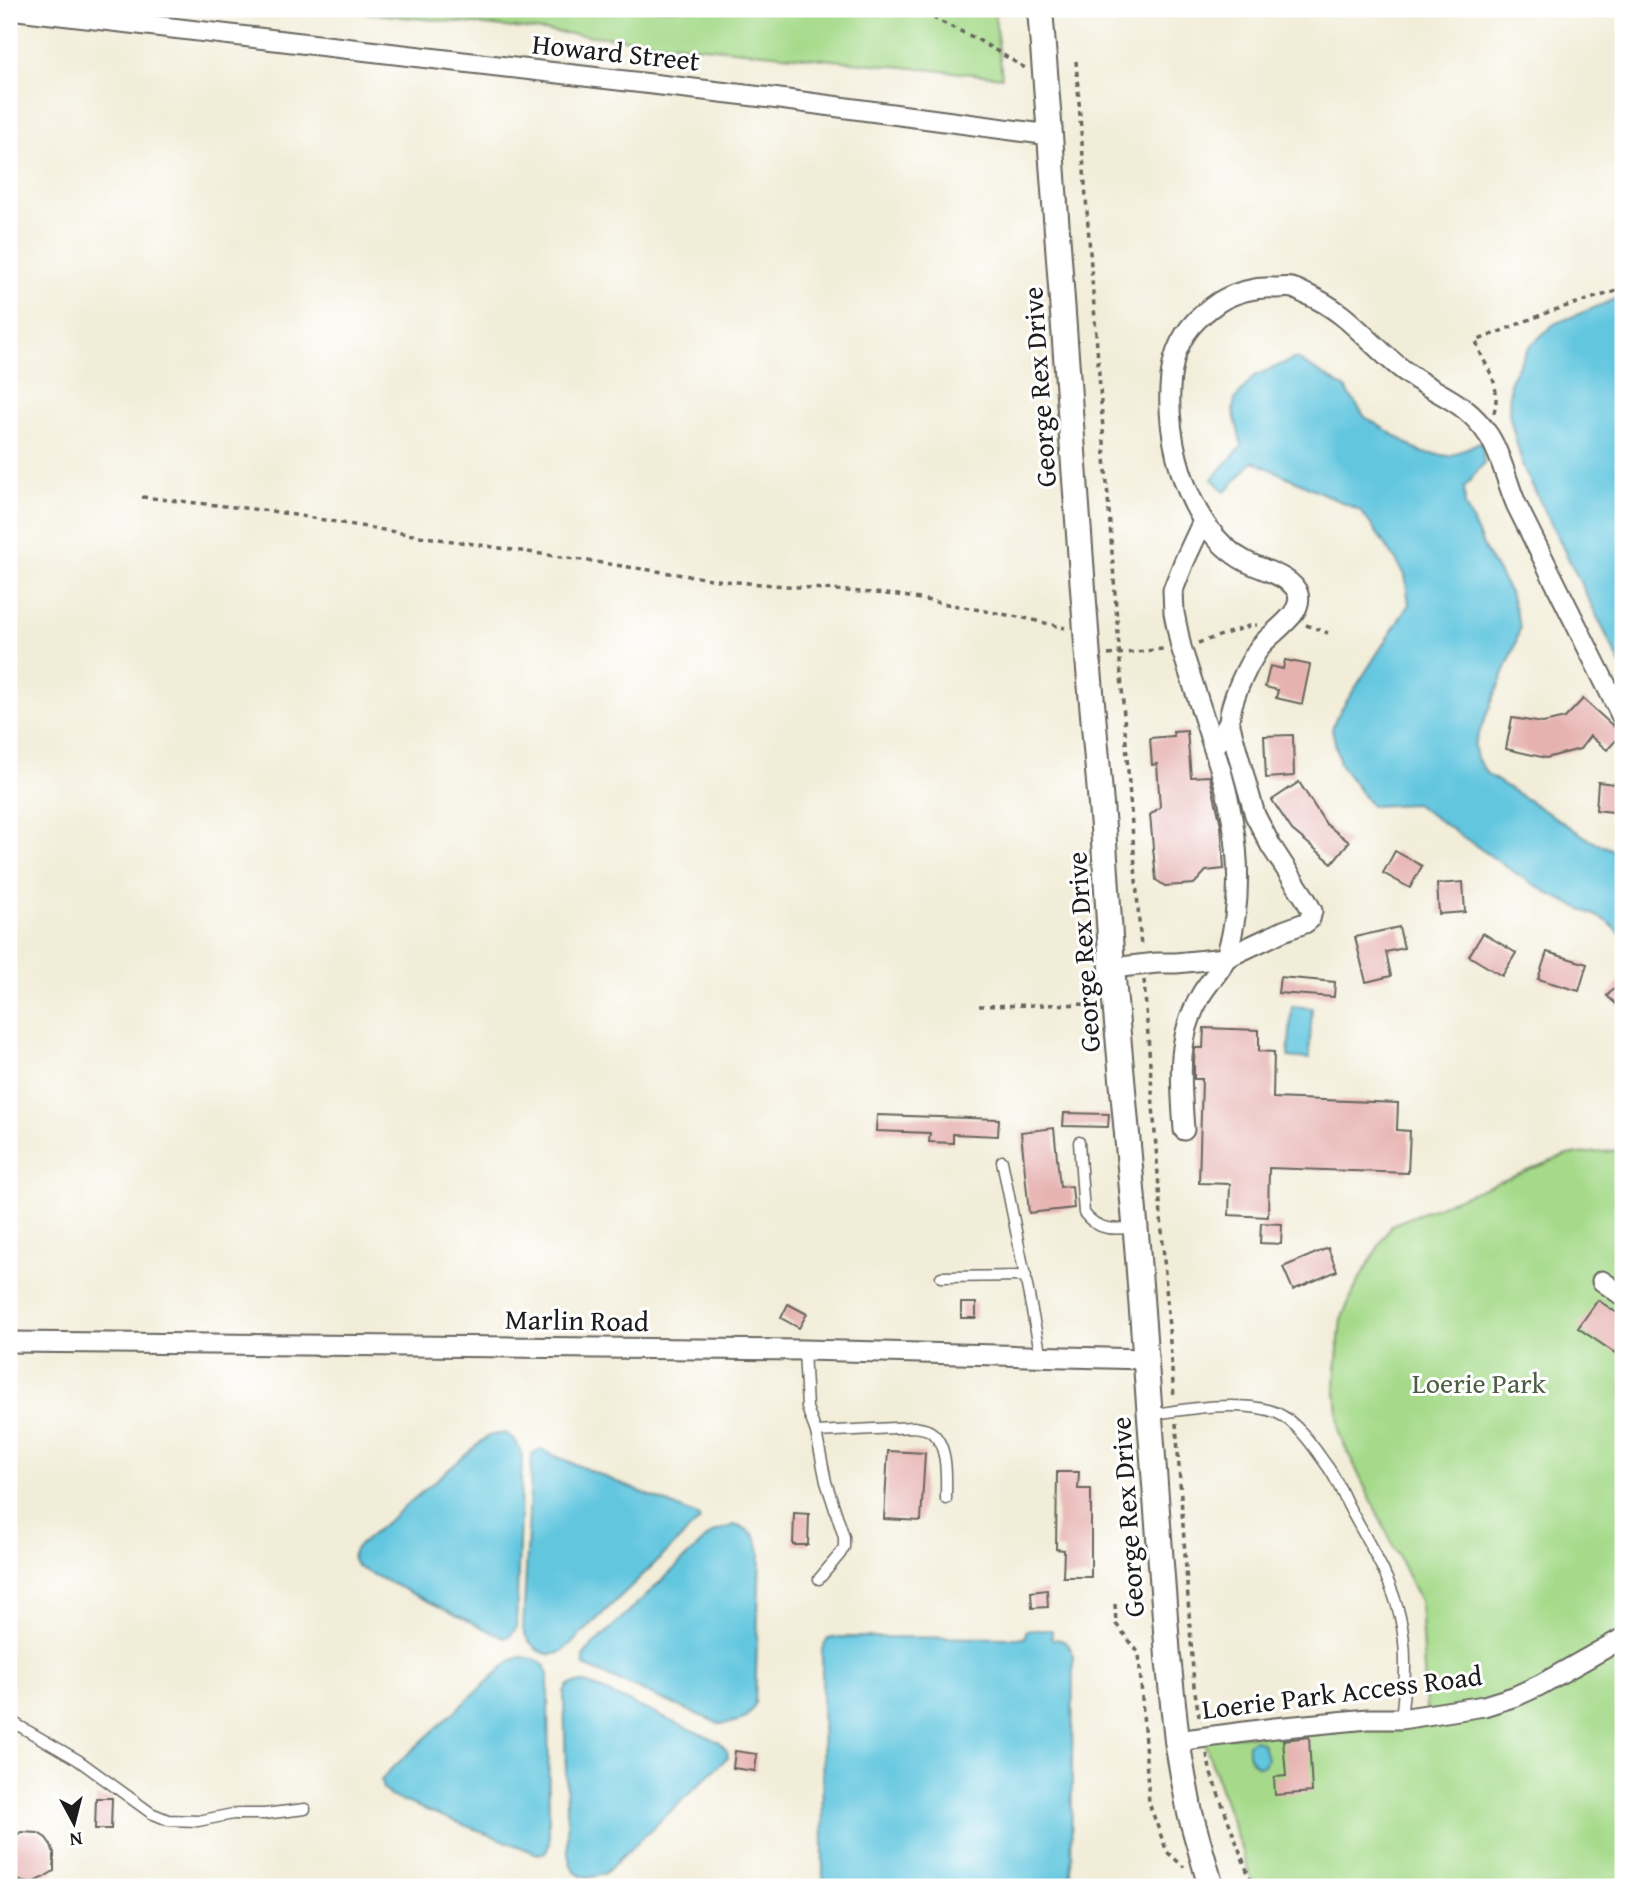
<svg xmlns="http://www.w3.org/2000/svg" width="1632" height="1896" viewBox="0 0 1632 1896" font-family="'Gentium Book Plus',serif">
  <rect width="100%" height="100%" fill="#fff"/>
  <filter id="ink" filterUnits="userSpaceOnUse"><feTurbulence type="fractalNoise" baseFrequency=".0143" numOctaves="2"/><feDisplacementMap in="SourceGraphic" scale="14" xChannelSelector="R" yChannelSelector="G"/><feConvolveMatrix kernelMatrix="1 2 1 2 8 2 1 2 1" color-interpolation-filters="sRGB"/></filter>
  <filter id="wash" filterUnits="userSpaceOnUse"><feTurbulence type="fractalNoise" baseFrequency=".00686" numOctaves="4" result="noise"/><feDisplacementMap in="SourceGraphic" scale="28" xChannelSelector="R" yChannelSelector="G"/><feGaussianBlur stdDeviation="1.57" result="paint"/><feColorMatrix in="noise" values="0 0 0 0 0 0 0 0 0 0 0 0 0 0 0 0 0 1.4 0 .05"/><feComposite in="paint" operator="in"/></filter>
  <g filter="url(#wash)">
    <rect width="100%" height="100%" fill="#f2edd8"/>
    <g fill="#a6da8a" stroke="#617b53" stroke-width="2">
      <path d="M326 9H994L1002 77Z"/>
      <path d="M1623 1150V1887H1254L1203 1738 1427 1725 1420 1601 1340 1436 1335 1381 1341 1319 1358 1282 1391 1225 1567 1155Z"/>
    </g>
    <g fill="#62c6df" stroke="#3f717e" stroke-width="2">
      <path d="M1623 296V669L1523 467 1509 414 1510 380 1529 347 1554 324Z"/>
      <path d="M1296 358 1345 388 1365 417 1423 453 1450 456 1482 441 1484 463 1464 488 1465 505 1486 552 1510 593 1520 627 1514 649 1474 745 1477 758 1487 774 1592 841 1623 854V936L1607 921 1552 895 1517 874 1415 804 1371 806 1340 764 1332 729 1336 718 1409 604 1405 575 1396 560 1361 511 1253 461 1225 492 1212 479 1242 446 1233 410 1235 400 1254 376Z"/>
      <path d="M1292 1006 1312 1008 1309 1059 1288 1057Z"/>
      <path d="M504 1433C516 1438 519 1445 522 1457L516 1628 510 1636 504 1638 359 1568C352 1561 350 1557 356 1548L488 1436Z"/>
      <path d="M541 1450 698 1516 700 1520 570 1645C565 1648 561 1653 555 1654 540 1656 528 1643 523 1630L532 1454 536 1451Z"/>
      <path d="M734 1525C752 1531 756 1532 760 1552L755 1704C748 1720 736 1723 720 1724L584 1666 583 1656 587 1651 712 1533Z"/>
      <path d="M1026 1630H1052V1639C1065 1639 1071 1644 1073 1657L1071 1887H823L822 1649 828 1639 840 1637 1025 1638Z"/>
      <path d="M520 1657C532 1658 545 1660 548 1673L549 1845 546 1852 538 1854 390 1796 383 1789 381 1781 387 1773 510 1661Z"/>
      <path d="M577 1683H586L719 1742 727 1751 728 1757 604 1874C583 1881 572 1877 568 1854L564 1692 568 1685Z"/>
      <path d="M1254 1740 1262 1742 1267 1759 1264 1765 1259 1766C1249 1761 1247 1755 1248 1744Z"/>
    </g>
    <g id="blocks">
      <g fill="#e6b2b0">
        <path d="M1285 660 1310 665 1302 704 1276 698 1278 690 1265 687 1270 666 1283 669Z"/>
        <path d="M1583 699 1622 734 1607 750 1590 736 1580 749 1546 758 1506 749 1512 718 1543 723 1565 718Z"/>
        <path d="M1187 731 1191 777 1209 776 1210 777 1221 825 1224 869 1206 871 1194 884 1165 886 1156 880 1150 815 1160 807 1157 764 1152 765 1150 738 1174 736 1173 732Z"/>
        <path d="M1293 735 1294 776 1266 778 1264 736Z"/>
        <path d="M1299 782 1326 824 1349 842 1332 863 1292 830 1272 800Z"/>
        <path d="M1598 782 1623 785V809L1613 812 1596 810Z"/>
        <path d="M1395 851 1422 866 1410 888 1383 873Z"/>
        <path d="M1463 882 1465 912 1439 914 1437 884Z"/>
        <path d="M1399 927 1404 948 1386 952 1391 976 1366 982 1355 937Z"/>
        <path d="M1483 933 1516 953 1502 976 1469 956Z"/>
        <path d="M1547 952 1587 964 1579 991 1538 979Z"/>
        <path d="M1280 977 1335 982 1334 997 1278 993Z"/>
        <path d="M1623 978V1010L1607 996Z"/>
        <path d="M1204 1028 1259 1030V1051L1274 1052 1273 1098 1398 1103 1397 1130 1410 1131 1408 1173 1269 1168 1268 1217 1229 1215 1230 1184 1199 1183 1202 1079H1194V1062L1195 1048H1203Z"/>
        <path d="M1064 1113 1109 1114 1108 1127 1063 1126Z"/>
        <path d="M877 1115 999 1119 998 1136 953 1134V1143L929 1142 930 1133 876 1131Z"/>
        <path d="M1054 1128 1060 1187 1072 1186 1074 1208 1029 1213 1021 1132Z"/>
        <path d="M1261 1223 1282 1224 1281 1244 1260 1243Z"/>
        <path d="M1328 1248 1337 1271 1293 1290 1283 1267Z"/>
        <path d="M1598 1300 1623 1317V1341L1615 1353 1578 1328Z"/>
        <rect x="961" y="1303" width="15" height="15"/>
        <path d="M788 1304 807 1314 799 1328 781 1318Z"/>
        <path d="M888 1451 925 1453 921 1521 884 1519Z"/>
        <path d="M1057 1472H1079L1078 1489H1091V1577H1063L1064 1550 1056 1549Z"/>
        <path d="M794 1513 809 1514 808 1545H793Z"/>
        <path d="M1047 1590 1048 1607 1032 1608 1031 1592Z"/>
        <path d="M1309 1737 1312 1792 1275 1795 1274 1777 1286 1776 1283 1740Z"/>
        <path d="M735 1751 757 1754 755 1771 733 1768Z"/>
        <path d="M96 1798H112L111 1829H95Z"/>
        <path d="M21 1832 38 1833 46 1838 51 1845 54 1853V1871L39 1880 31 1883 23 1882 15 1879 9 1873V1841Z"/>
      </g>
    </g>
  </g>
  <g filter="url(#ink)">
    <use href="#blocks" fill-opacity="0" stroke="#67655e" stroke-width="2"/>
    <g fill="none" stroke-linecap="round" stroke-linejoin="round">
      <defs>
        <g id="service">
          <path d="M1079 1142 1084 1213C1098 1231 1114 1230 1135 1227"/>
          <path d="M1002 1161 1041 1356"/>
          <path d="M941 1277 1026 1276"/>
          <path d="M804 1350 807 1408 816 1432 826 1482 844 1537V1547L840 1554 819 1579"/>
          <path d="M1150 1415C1184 1409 1245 1399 1277 1413 1297 1422 1313 1446 1325 1463 1335 1475 1341 1491 1348 1505 1367 1541 1391 1577 1400 1617 1408 1650 1405 1685 1401 1719"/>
          <path d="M816 1432 914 1427C919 1428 926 1428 931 1432 949 1445 946 1479 946 1499"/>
          <path d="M9 1720 78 1760 151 1813 168 1820 198 1821 233 1814H264L305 1809"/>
        </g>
        <g id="minor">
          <path d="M9 9 772 98 1050 135"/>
          <path d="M1203 521 1184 562 1173 590 1174 613 1181 647 1214 749"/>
          <path d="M1112 968 1157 963H1176L1226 958 1283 931 1305 923 1310 919 1312 911 1305 898 1271 846 1255 815 1229 722C1231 698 1246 668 1259 648 1270 632 1304 615 1298 594 1293 576 1259 569 1245 561 1184 529 1159 422 1174 360 1181 333 1197 317 1219 302 1235 292 1256 287 1274 288 1280 288 1287 287 1292 288 1297 289 1303 293 1308 295 1347 311 1370 345 1403 370 1435 395 1465 399 1489 436 1502 456 1507 484 1517 506 1552 577 1587 648 1623 719"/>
          <path d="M1184 1130C1181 1082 1175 1039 1201 995 1209 981 1223 969 1227 954 1247 887 1236 814 1214 749L1229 722"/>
          <path d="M1602 1281 1623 1296"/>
          <path d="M9 1342 804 1350 1145 1359"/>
          <path d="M1177 1741 1275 1728 1368 1719H1401L1484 1706 1516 1696 1540 1685 1623 1638"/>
        </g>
        <path id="tertiary" d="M1040 9 1050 135 1088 658 1103 827 1112 968 1137 1245 1168 1657 1177 1741 1184 1781 1190 1813 1211 1887"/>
      </defs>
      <use href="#service" stroke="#67655e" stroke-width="13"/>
      <use href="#minor" stroke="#67655e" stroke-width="23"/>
      <use href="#tertiary" stroke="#67655e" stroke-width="28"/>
      <g stroke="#67655e" stroke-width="3.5" stroke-dasharray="5 5" stroke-linecap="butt">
        <path d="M927 9 935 19 975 38 1025 68"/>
        <path d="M1076 61 1141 948"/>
        <path d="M1494 413C1502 379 1485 370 1476 341L1551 311 1623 289"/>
        <path d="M142 497 271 511 419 536 724 581 898 595 1029 619 1065 628"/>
        <path d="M1306 625 1328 633"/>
        <path d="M1198 643 1249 626 1257 625"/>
        <path d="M1108 655 1163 649"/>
        <path d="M1144 980 1174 1398"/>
        <path d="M979 1006 1096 1004"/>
        <path d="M1176 1423 1194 1686 1200 1722"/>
        <path d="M1115 1604 1116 1624 1139 1653 1149 1803 1167 1852 1184 1867"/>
        <path d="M1207 1754 1211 1774 1253 1887"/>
      </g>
      <use href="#service" stroke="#fff" stroke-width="10"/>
      <use href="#minor" stroke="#fff" stroke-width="19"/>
      <use href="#tertiary" stroke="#fff" stroke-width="24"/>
    </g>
  </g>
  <g text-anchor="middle" stroke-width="6" stroke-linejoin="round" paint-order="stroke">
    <g font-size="28" fill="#1c1c1c" stroke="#fff">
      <text transform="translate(616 52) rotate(6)" y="10">Howard Street</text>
      <text transform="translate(1039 387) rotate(-94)" y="10">George Rex Drive</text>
      <text transform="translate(1083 952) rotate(-94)" y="10">George Rex Drive</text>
      <text transform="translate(577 1320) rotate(1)" y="10">Marlin Road</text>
      <text transform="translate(1127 1517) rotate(-94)" y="10">George Rex Drive</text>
      <text transform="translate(1342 1692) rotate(-7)" y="10">Loerie Park Access Road</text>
    </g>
    <g font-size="28" fill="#4c5e42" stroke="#fff">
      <text x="1479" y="1393">Loerie Park</text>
    </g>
  </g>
  <rect width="1632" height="1896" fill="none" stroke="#fff" stroke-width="35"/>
  <g transform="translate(74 1823) rotate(173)" stroke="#ffffff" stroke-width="5" paint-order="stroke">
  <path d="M0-5L12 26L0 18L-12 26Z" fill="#1c1c1c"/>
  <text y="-10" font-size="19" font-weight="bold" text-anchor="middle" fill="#1c1c1c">N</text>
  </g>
</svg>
